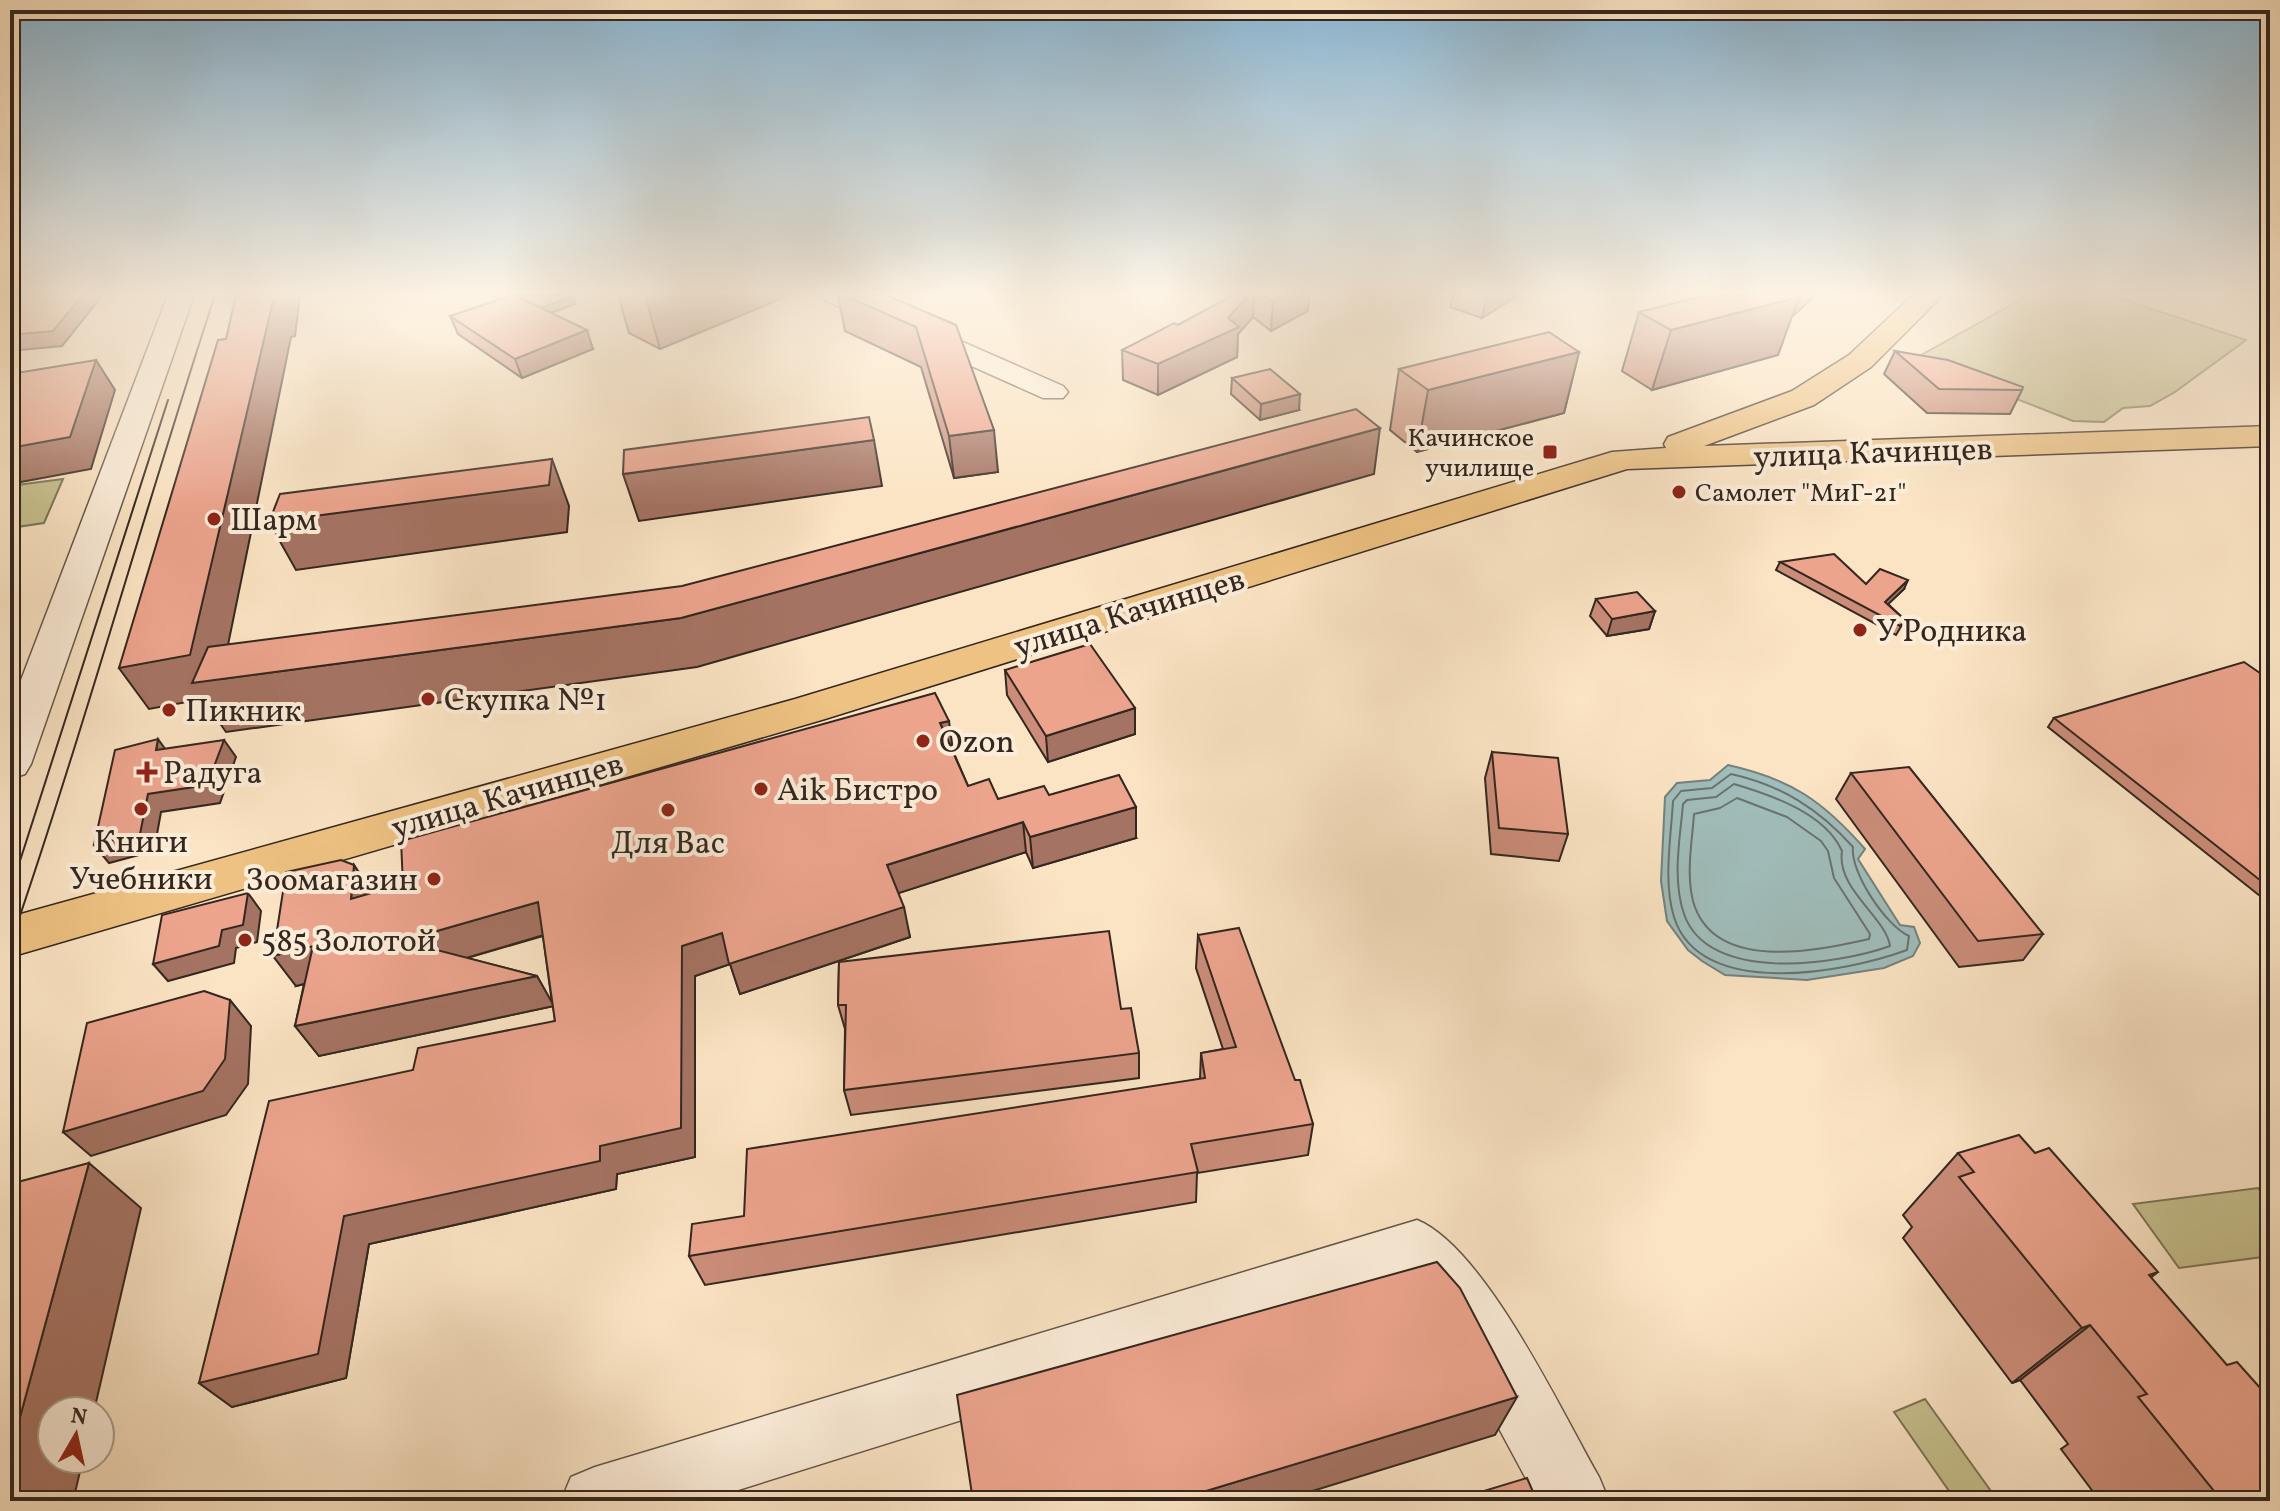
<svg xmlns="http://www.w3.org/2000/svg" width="2280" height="1511" viewBox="0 0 2280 1511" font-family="Vollkorn,serif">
  <rect width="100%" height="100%" fill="#fbe4c4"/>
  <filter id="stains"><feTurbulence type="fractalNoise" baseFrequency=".0025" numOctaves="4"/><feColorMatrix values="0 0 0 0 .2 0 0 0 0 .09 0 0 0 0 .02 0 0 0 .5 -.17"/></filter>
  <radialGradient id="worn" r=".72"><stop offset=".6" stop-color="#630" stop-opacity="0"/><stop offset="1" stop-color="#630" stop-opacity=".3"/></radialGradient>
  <g fill="#c7c18f" stroke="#7d7458" stroke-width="2">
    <path d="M2029 295H2110L2246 340 2175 392 2150 406 2123 408 2104 422 2073 421 1914 359Z"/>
    <path d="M63 479 44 523 10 528V486Z"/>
    <path d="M2258 1188 2270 1203V1256L2179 1268 2133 1204Z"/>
    <path d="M1925 1399 1998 1501H1956L1894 1412Z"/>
  </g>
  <path fill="#a0bdbb" stroke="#74817d" stroke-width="2" d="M1728 765C1791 779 1823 801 1865 849L1858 859 1900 925 1914 927 1920 943 1913 956 1884 968 1807 980 1725 975 1702 961 1688 950 1667 921 1661 881 1665 797 1677 783 1710 780Z"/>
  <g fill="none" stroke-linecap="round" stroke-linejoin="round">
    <g stroke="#6a726e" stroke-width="2">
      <path d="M1731 774C1781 785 1819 809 1853 847 1850 872 1886 926 1909 936L1907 950C1847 972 1700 1001 1674 917 1663 881 1671 838 1673 801L1681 791 1712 788Z"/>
      <path d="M1734 784C1771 795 1825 813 1842 851 1836 889 1886 917 1890 946 1837 965 1708 984 1684 914 1672 879 1680 839 1683 804L1687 800 1716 797Z"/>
      <path d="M1737 798 1787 817 1821 841 1828 851 1834 878 1870 934 1869 939C1816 951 1713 973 1693 901 1686 873 1692 842 1694 814L1720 808Z"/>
    </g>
    <defs>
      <g id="minor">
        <path d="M168 295H194L31 764 25 774 10 779V709Z"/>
        <path d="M822 295H856L1063 386 1068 392 1063 398H1043L826 301Z"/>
        <path d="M1417 1220C1485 1248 1561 1411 1599 1477L1609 1501H1538L1445 1328 1406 1281 703 1501H561L571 1477 595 1467Z"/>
      </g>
      <path id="major" d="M1913 295H1943L1871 367 1814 405 1704 446 2270 426V446L1627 469 825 719 10 957V917L795 699 1612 452 1666 448 1664 444 1668 437 1792 391 1849 355Z"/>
    </defs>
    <use href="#minor" stroke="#655649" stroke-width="3"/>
    <use href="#major" stroke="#332720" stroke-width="3"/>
    <use href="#minor" fill="#fcedd9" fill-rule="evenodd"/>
    <use href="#major" fill="#eec282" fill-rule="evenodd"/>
    <g stroke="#332720" stroke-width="2">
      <path d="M10 892 168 400"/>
      <path d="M10 945C84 730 144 511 215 295"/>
    </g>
  </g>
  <g fill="#cb8d79" stroke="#332720" stroke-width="2" fill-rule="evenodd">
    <path d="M491 295H570L575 304 551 313 593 349 522 378 458 334 450 316 500 299Z"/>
    <path d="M618 295H790L660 349 629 333Z"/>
    <path d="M838 295H886L956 325 998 472 954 478 921 367 845 331Z"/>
    <path d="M1233 295H1309L1308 311 1271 331 1253 317 1238 334 1237 357 1158 395 1123 380 1122 350 1178 325Z"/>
    <path d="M1453 295H1519L1482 318 1450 307Z"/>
    <path d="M1708 295H1816L1792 316 1778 355 1652 390 1622 371 1639 312Z"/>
    <path d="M1895 351 2022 390 2010 414 1927 413 1884 374Z"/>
    <path d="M1579 352 1564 413 1417 452 1390 430 1399 369Z"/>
    <path d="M1232 378 1299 410 1260 420 1231 394Z"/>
    <path d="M1780 562 1866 584 1904 589 1888 604 1905 620 1896 635 1776 570Z"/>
    <path d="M1596 599 1655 611 1649 629 1607 636 1590 616Z"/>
    <path d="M1005 670 1135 708V734L1048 762 1007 695Z"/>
    <path d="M2270 680V904L2048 727 2054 718Z"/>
    <path d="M953 751 968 786 998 799 1049 795 1136 838 1033 868 1026 852 898 893 910 937 740 994 730 964 695 976V1157L617 1174 616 1189 369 1244 346 1378 232 1407 199 1383 413 1070 555 1021 553 1006 319 1056 295 1026 304 984 296 986 354 865 372 893ZM543 936 552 1003 537 976 467 958Z"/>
    <path d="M1492 752 1568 834 1559 861 1491 854 1485 778Z"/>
    <path d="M1851 773 2043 934 2023 960 1959 967 1836 799Z"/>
    <path d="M1198 935 1295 1080 1313 1124 1308 1155 1197 1173 1196 1202 705 1285 689 1256 1200 1079 1201 1053 1223 1049 1196 968Z"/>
    <path d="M839 962 1121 1009 1139 1053V1078L851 1115 844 1090 845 1029 838 1005Z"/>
    <path d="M1958 1153H2035L2151 1278 2270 1501H2100L2061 1449 2068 1444 2020 1380 2012 1383 1903 1238 1912 1227 1903 1215Z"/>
  </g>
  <g fill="#a57363" stroke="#332720" stroke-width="2">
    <path d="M83 295H103L62 346 10 351V335Z"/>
    <path d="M278 295H300L295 336 291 337 221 679 681 618 1380 428 1374 474 697 667 226 732 203 699 149 709 119 668 273 301Z"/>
    <path d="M645 295H790L660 349Z"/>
    <path d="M1249 295H1254L1253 317 1238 334 1237 357 1158 395V364L1228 318Z"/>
    <path d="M1287 295H1309L1308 311 1271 331 1273 302Z"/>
    <path d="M1487 295H1519L1482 318Z"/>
    <path d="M1801 295H1816L1793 316Z"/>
    <path d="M573 296 575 304 534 319 531 311Z"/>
    <path d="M1799 297 1778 355 1652 390 1671 330Z"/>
    <path d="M587 330 593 349 522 378 515 359Z"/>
    <path d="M1579 352 1564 413 1417 452 1428 390Z"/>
    <path d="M96 360 115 390 91 469 10 484V448Z"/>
    <path d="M1300 394 1299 410 1260 420 1261 404Z"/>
    <path d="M994 430 998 472 954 478 949 436Z"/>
    <path d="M874 440 882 486 639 521 623 474Z"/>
    <path d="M552 459 569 506 567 532 296 570 269 522Z"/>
    <path d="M1908 580 1904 589 1881 611 1885 602Z"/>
    <path d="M1655 611 1649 629 1607 636 1612 619Z"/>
    <path d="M1135 708V734L1048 762 1046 736Z"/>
    <path d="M949 721 953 751 940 723Z"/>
    <path d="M158 739 171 757 156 750Z"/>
    <path d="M224 740 236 757 220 803 161 812 154 851 109 863 94 845 148 794Z"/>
    <path d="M1136 807V838L1033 868 1030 837Z"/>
    <path d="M1023 822 1026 852 893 895 887 865Z"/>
    <path d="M354 865 374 896 351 899Z"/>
    <path d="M248 893 261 911 257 942 236 948 234 963 168 981 153 964 222 930Z"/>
    <path d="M538 902 554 932 422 971 402 941Z"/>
    <path d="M904 907 910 937 740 994 730 964 695 976V1157L617 1174 616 1189 369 1244 346 1378 232 1407 199 1383 344 1216 600 1146 682 946 722 933Z"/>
    <path d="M313 946 335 976 296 986 273 956Z"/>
    <path d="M537 976 554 1006 319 1056 295 1026Z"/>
    <path d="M230 1000 251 1026 248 1084 226 1115 91 1156 63 1132Z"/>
    <path d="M89 1163 141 1208 94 1411H52V1459H83L73 1501H10V1454Z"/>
    <path d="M2158 1272 2020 1380 2012 1383 2149 1275Z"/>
    <path d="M1517 1397 1495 1435 1280 1501H1173Z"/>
  </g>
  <g fill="#eca48d" stroke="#332720" stroke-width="2">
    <path d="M10 295H83L53 331 10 335Z"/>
    <path d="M236 295H278L277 301H273L190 655 119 668 218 340 226 339Z"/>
    <path d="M502 295H570L573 296 541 308 514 295 506 297Z"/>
    <path d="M514 295 587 330 515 359 450 316Z"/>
    <path d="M843 295H886L956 325 994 430 949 436 916 327Z"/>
    <path d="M1233 295H1249L1228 318 1239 327 1158 364 1122 350 1174 323 1178 325Z"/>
    <path d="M1264 295H1287L1273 302Z"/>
    <path d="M1708 295H1795L1799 297 1671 330 1639 312Z"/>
    <path d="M1549 332 1579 352 1428 390 1399 369Z"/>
    <path d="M1895 351 1948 360 2023 387 2022 390 1939 389Z"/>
    <path d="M96 360 70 437 10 448V374Z"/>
    <path d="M1270 369 1300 394 1261 404 1232 378Z"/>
    <path d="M1356 409 1380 428 681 618 192 683 208 647 682 586Z"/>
    <path d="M869 417 874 440 623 474 624 450Z"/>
    <path d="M552 459 549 485 269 522 280 494Z"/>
    <path d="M1834 554 1866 584 1880 569 1908 580 1885 602 1905 620 1900 626 1780 562Z"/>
    <path d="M1637 592 1655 611 1612 619 1596 599Z"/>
    <path d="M1090 644 1135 708 1046 736 1005 670Z"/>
    <path d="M2244 662 2270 680V888L2054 718Z"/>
    <path d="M935 693 949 721 940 723 968 786 989 779 998 799 1044 786 1049 795 1119 775 1136 807 1030 837 1023 822 887 865 904 907 729 964 722 933 682 946 681 1128 600 1146V1161L344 1216 318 1354 199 1383 269 1101 413 1070 418 1048 555 1021 538 902 402 941 537 976 295 1026 313 946 273 956 286 872 341 860 354 865 351 899 403 884 401 841Z"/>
    <path d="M158 739 156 750 224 740 207 785 148 794 140 834 94 845 115 750Z"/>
    <path d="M1492 752 1558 758 1568 834 1499 828Z"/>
    <path d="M1909 767 2043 934 1978 941 1851 773Z"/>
    <path d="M248 893 243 925 222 930 219 946 153 964 162 915Z"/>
    <path d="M1239 928 1295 1080H1300L1313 1124 1191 1144 1198 1172 689 1256 692 1224 744 1216 747 1149 1205 1078 1201 1053 1236 1047 1198 935Z"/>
    <path d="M1109 931 1121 1009 1131 1008 1139 1053 844 1090 846 1005H838L839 962Z"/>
    <path d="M204 991 230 1000 225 1059 203 1091 63 1132 87 1023Z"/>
    <path d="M2019 1135 2035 1153 2049 1148 2158 1272 2149 1275 2227 1365 2237 1362 2270 1399V1501H2222L2138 1397 2147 1394 2090 1325 2082 1328 1959 1177 1974 1172 1958 1153Z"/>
    <path d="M89 1163 10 1454V1184Z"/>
    <path d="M1437 1262 1460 1288 1517 1397 1173 1501H973L957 1395Z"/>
    <path d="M1527 1478 1537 1501H1451Z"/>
  </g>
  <linearGradient id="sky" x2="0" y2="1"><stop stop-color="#8bb8d6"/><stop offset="0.58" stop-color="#fdf3e4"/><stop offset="1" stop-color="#fdf3e4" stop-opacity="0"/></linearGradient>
  <rect width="2280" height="506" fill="url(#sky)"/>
  <g fill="#8f2418" stroke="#fcedd9" stroke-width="3">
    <rect x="1542" y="444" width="16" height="16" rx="4"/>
    <circle cx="1679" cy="492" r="8"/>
    <circle cx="214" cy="519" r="8"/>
    <circle cx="1860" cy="630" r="8"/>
    <circle cx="428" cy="699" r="8"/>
    <circle cx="169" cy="710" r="8"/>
    <circle cx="923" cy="741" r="8"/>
    <path d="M143 760h8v8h8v8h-8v8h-8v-8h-8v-8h8z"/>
    <circle cx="761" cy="789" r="8"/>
    <circle cx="141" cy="809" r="8"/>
    <circle cx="668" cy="810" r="8"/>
    <circle cx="434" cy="879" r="8"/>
    <circle cx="245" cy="940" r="8"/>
  </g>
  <g text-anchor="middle" stroke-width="8" stroke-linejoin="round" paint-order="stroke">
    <g font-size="26" fill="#332720" stroke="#fcedd9" text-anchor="end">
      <text x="1534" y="446">Качинское<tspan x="1534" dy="30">училище</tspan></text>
      <text x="1695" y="501" text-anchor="start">Самолет "МиГ-21"</text>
    </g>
    <g font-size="32" fill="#332720" stroke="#fcedd9">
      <text transform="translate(1873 452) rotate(-2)" y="11">улица Качинцев</text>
      <text transform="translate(1129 612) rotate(-17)" y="11">улица Качинцев</text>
      <text transform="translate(507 795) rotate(-16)" y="11">улица Качинцев</text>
    </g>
    <g font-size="32" fill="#332720" stroke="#fcedd9" text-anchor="start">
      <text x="230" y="530">Шарм</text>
      <text x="1876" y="641">У Родника</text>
      <text x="444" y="710">Скупка №1</text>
      <text x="185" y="721">Пикник</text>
      <text x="939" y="752">Ozon</text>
      <text x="163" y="783">Радуга</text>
      <text x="777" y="800">Aik Бистро</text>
      <text x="141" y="852" text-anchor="middle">Книги<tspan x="141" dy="37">Учебники</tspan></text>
      <text x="668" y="853" text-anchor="middle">Для Вас</text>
      <text x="418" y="890" text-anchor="end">Зоомагазин</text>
      <text x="261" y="951">585 Золотой</text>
    </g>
  </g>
  <rect width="2280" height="1511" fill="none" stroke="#fbe4c4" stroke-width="40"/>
  <rect x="12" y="12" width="2256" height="1487" fill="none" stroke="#332720" stroke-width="4"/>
  <rect x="20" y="20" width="2240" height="1471" fill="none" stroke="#332720" stroke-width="2"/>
  <g transform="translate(76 1435) rotate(9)"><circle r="38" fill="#fcedd9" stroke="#ac9e8f" stroke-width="2"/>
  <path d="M0-6L14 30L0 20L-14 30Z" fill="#8f2418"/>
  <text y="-12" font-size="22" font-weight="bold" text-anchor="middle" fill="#332720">N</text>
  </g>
  <rect width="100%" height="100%" filter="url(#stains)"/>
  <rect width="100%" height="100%" fill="url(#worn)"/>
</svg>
